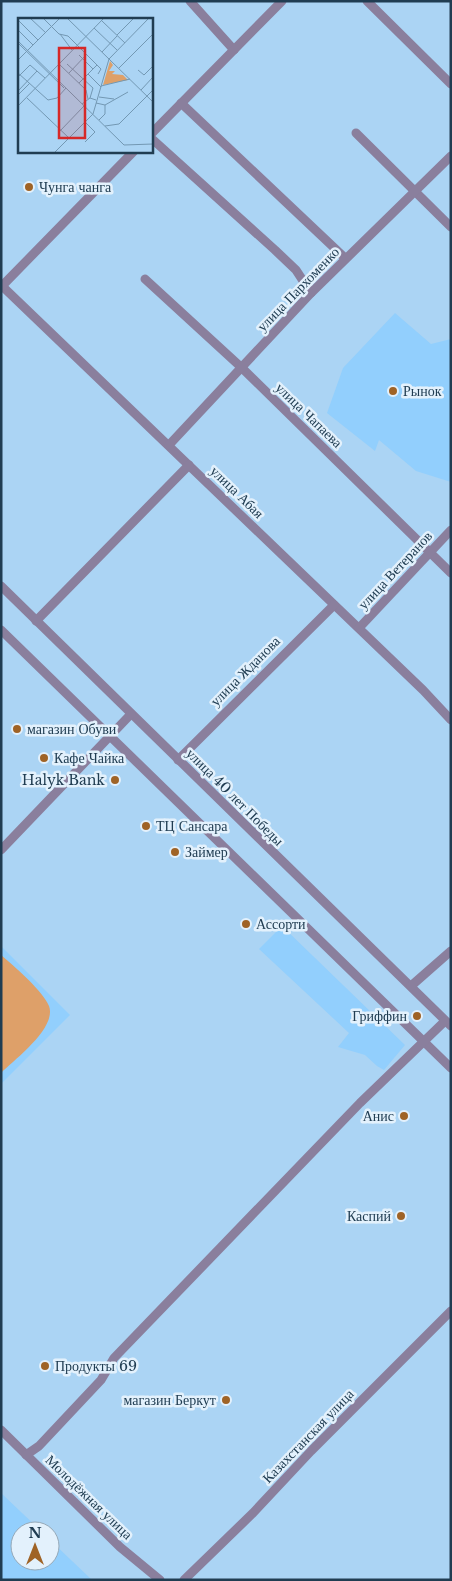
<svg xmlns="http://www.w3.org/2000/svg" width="452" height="1581" viewBox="0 0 452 1581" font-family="'Libre Baskerville',serif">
  <rect width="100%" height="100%" fill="#abd4f4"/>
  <g fill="#92cffd">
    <path d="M395 313 431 344 451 339V482L416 471 379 440 375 451 327 413 343 368Z"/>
    <path d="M282 926 405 1045 384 1070 377 1066 365 1055 338 1047 349 1033 259 949Z"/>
    <path d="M1 946 70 1015 1 1084Z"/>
    <path d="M1 1493 41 1531H20V1561H50V1540L92 1580H1Z"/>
  </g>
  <path fill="#dea069" d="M1 955C14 966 43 991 49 1006 57 1028 15 1059 1 1073Z"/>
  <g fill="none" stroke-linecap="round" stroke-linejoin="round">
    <g stroke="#8a7f9d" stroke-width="9">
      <path d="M190 1 234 50"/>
      <path d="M367 1 451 84"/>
      <path d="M181 103 345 258"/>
      <path d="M356 133 451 227"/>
      <path d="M151 134 282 1"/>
      <path d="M151 138 275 250 296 270 311 293"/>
      <path d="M145 279 242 368 451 573"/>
      <path d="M2 286 423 690 451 720"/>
      <path d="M1 287 134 151"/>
      <path d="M169 445 311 293 451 156"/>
      <path d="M1 586 451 1026"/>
      <path d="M36 621 189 465"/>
      <path d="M359 628 451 530"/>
      <path d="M1 630 451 1068"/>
      <path d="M178 760 334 605"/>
      <path d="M1 850 131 714"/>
      <path d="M411 986 451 951"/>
      <path d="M1 1430 120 1547 160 1580"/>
      <path d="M26 1455 39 1446 101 1380 114 1358 360 1103 445 1021"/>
      <path d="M184 1580 253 1513 311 1451 451 1311"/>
    </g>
  </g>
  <g fill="#9f6326" stroke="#e3f1fc" stroke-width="2">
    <circle cx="29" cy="187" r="5"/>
    <circle cx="393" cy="391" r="5"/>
    <circle cx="17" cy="729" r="5"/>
    <circle cx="44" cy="758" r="5"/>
    <circle cx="115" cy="780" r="5"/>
    <circle cx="146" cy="826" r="5"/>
    <circle cx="175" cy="852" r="5"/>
    <circle cx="246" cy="924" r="5"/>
    <circle cx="417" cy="1016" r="5"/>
    <circle cx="404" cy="1116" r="5"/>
    <circle cx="401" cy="1216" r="5"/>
    <circle cx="45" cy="1366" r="5"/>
    <circle cx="226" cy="1400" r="5"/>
  </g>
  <g text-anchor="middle" stroke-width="5" stroke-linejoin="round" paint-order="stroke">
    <g font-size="14" fill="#203d52" stroke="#e3f1fc" text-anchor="start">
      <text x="39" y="192">Чунга чанга</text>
      <text x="403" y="396">Рынок</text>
      <text x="27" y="734">магазин Обуви</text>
      <text x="54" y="763">Кафе Чайка</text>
      <text x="105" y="785" text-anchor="end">Halyk Bank</text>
      <text x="156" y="831">ТЦ Сансара</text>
      <text x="185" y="857">Займер</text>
      <text x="256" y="929">Ассорти</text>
      <text x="407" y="1021" text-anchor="end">Гриффин</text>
      <text x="394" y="1121" text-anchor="end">Анис</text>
      <text x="391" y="1221" text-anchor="end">Каспий</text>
      <text x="55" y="1371">Продукты 69</text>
      <text x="216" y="1405" text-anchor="end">магазин Беркут</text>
    </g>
    <g font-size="14" fill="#203d52" stroke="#e3f1fc">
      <text transform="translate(298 289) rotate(-46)" y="5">улица Пархоменко</text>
      <text transform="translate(309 415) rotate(44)" y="5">улица Чапаева</text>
      <text transform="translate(237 492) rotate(44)" y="5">улица Абая</text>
      <text transform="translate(395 570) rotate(-47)" y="5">улица Ветеранов</text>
      <text transform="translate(245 671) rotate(-45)" y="5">улица Жданова</text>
      <text transform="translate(235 797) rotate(45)" y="5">улица 40 лет Победы</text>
      <text transform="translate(308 1436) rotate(-46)" y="5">Казахстанская улица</text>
      <text transform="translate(89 1497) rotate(44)" y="5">Молодёжная улица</text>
    </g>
  </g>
  <g transform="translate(18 18)">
    <rect width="135" height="135" fill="#abd4f4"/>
    <path d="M92 43 95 47 91 53H97L94 56 105 57 110 62 85 67Z" fill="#dea069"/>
    <path fill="none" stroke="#7398b3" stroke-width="1" d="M12 0 28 15M25 0 41 16 50 18 83 51 80 56M49 0 135 84M0 2 20 22M84 3 107 25M76 10 99 32M0 12 15 27M42 16 54 32M99 17 116 0M0 23 106 127 135 126M0 25 46 70M84 34 99 18M61 37 75 51M0 42 42 0M41 46 68 72 70 81M49 46 75 70 72 80M101 50 135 16M120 52 126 57 135 48M0 55 30 82 39 80 48 70M51 55 69 36M70 56 83 69M0 59 12 47 27 60M61 65 79 47M83 68 112 61M123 72 135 59M0 73 19 53M0 77 12 65M81 79 96 81M9 80 51 120M78 85 87 87 110 74M64 86 72 80 78 82M0 88 86 0M81 102 87 96V87M67 104 77 114 67 124M87 108 101 106 135 72M42 113 66 88M36 135 75 96 91 41 131 0"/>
    <path fill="#d62828" fill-opacity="0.15" stroke="#d62828" stroke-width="2.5" d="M41 30H67V120H41Z"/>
    <rect width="135" height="135" fill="none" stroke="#203d52" stroke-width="2.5"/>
  </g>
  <rect width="452" height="1581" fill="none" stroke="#203d52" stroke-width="5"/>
  <g transform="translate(35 1546)"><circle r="24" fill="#e3f1fc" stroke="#95a9b8"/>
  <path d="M0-4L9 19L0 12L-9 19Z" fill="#9f6326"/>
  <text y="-8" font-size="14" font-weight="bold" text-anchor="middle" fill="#203d52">N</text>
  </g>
</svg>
